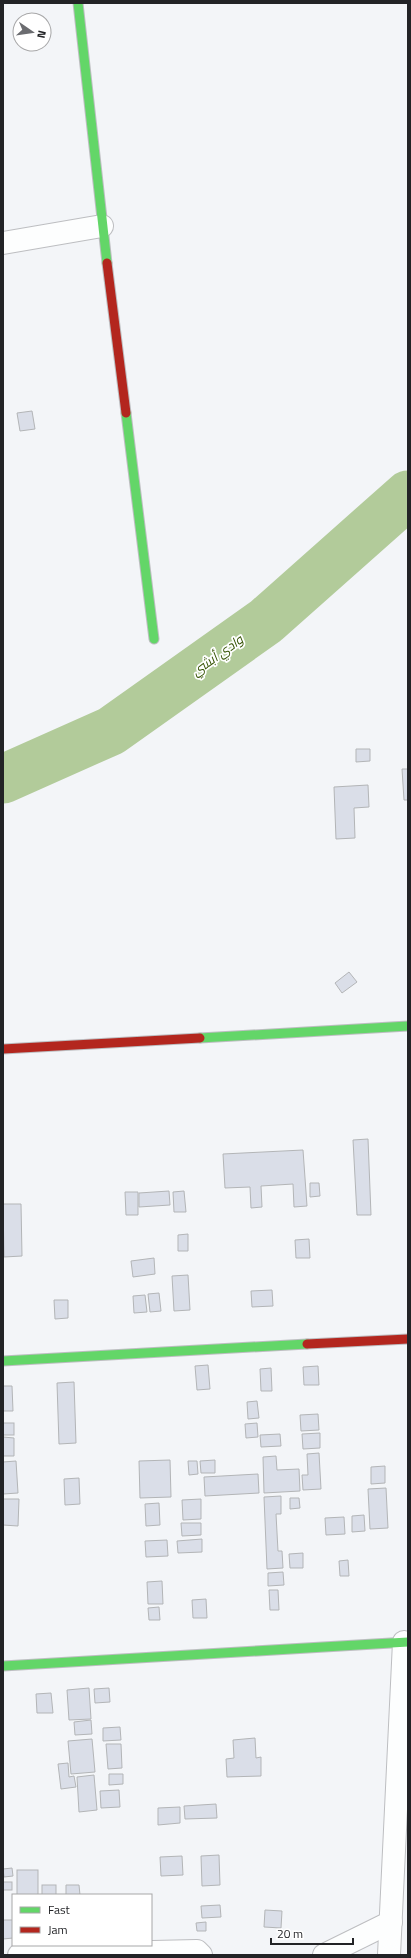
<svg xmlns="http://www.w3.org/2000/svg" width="411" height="1958" viewBox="0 0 411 1958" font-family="'Titillium Web',Cairo,sans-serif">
  <rect width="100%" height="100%" fill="#f3f5f8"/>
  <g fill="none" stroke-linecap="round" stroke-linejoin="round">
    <path stroke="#b2cb9a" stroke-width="49" d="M3 779 111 731 266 621 408 495"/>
  </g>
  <g fill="#dadee8" stroke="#b3b5b7">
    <path d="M32 411 35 429 20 431 17 413Z"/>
    <path d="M356 749H370V761L356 762Z"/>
    <path d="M402 769H408V800H404Z"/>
    <path d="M368 785 369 807 354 808 355 838 336 839 334 787Z"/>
    <path d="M349 972 357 982 342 993 335 983Z"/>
    <path d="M368 1139 371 1215H357L353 1140Z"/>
    <path d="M303 1150 307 1206 294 1207 293 1184 261 1186 262 1207 251 1208 250 1187 225 1188 223 1154Z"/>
    <path d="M310 1183H319L320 1196 310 1197Z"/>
    <path d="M169 1191 170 1205 139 1207V1193Z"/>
    <path d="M184 1191 186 1212H174L173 1192Z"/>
    <path d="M125 1192H138V1215H126Z"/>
    <path d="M3 1204H21L22 1256 4 1257Z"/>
    <path d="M188 1234V1251H178V1235Z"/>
    <path d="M309 1239 310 1258H296L295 1240Z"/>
    <path d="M154 1258 155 1274 133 1277 131 1261Z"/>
    <path d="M188 1275 190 1310 174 1311 172 1276Z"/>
    <path d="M272 1290 273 1306 252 1307 251 1291Z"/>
    <path d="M159 1293 161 1311 150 1312 148 1294Z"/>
    <path d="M145 1295 147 1312 134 1313 133 1296Z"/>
    <path d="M54 1300H68V1318L55 1319Z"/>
    <path d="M208 1365 210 1389 197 1390 195 1366Z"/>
    <path d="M318 1366 319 1385H304L303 1367Z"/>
    <path d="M271 1368 272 1391H261L260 1369Z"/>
    <path d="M74 1382 76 1443 59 1444 57 1383Z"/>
    <path d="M3 1386H12L13 1411H3Z"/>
    <path d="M257 1401 259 1418 248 1419 247 1402Z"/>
    <path d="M318 1414 319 1430 301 1431 300 1415Z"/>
    <rect x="3" y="1423" width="11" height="12"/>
    <path d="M257 1423 258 1437 246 1438 245 1424Z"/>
    <path d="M320 1433V1448L303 1449 302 1434Z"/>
    <path d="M280 1434 281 1446 261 1447 260 1435Z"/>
    <path d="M3 1437 14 1438V1456H3Z"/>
    <path d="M319 1453 321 1489 303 1490 302 1475H308L307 1454Z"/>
    <path d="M276 1456 277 1470 299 1469 300 1491 264 1493 263 1457Z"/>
    <path d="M170 1460 171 1497 140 1498 139 1461Z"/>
    <path d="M215 1460V1473H201L200 1461Z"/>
    <path d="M16 1461 18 1493 3 1494V1462Z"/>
    <path d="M188 1461H197L198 1474 189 1475Z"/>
    <path d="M385 1466V1483L371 1484V1467Z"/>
    <path d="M258 1474 259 1493 205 1496 204 1477Z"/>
    <path d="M79 1478 80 1504 65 1505 64 1479Z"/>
    <path d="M386 1488 388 1528 370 1529 368 1489Z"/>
    <path d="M281 1496V1514H276L278 1551H282L283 1568 267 1569 264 1497Z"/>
    <path d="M290 1498H299L300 1508 290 1509Z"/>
    <path d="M3 1499H19L18 1526 3 1525Z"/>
    <path d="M201 1499V1519L183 1520 182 1500Z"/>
    <path d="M159 1503 160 1525 146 1526 145 1504Z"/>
    <path d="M364 1515 365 1531 352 1532V1516Z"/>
    <path d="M344 1517 345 1534 326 1535 325 1518Z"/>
    <path d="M181 1523H201V1535L182 1536Z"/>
    <path d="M202 1539V1552L178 1553 177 1541Z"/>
    <path d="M167 1540 168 1556 146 1557 145 1541Z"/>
    <path d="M303 1553V1568H290L289 1554Z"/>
    <path d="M348 1560 349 1576H340L339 1561Z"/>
    <path d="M283 1572 284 1585 268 1586V1573Z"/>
    <path d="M162 1581 163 1604H148L147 1582Z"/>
    <path d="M269 1590H278L279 1610H270Z"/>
    <path d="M206 1599 207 1618H193L192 1600Z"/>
    <path d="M159 1607 160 1620H149L148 1608Z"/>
    <path d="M89 1688 91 1719 69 1720 67 1690Z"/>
    <path d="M109 1688 110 1702 95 1703 94 1689Z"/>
    <path d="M51 1693 53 1713H37L36 1694Z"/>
    <path d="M91 1720 92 1734 75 1735 74 1722Z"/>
    <path d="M120 1727 121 1740 103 1741V1728Z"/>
    <path d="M255 1738 256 1758 261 1757V1776L227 1777 226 1759 234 1758 233 1740Z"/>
    <path d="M92 1739 95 1772 71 1774 68 1741Z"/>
    <path d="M106 1744H121L122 1768 108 1769Z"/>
    <path d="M68 1763 69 1777 74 1776 76 1787 61 1789 58 1764Z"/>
    <path d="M109 1774H123V1784L109 1785Z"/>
    <path d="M94 1775 97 1810 79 1812 77 1777Z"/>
    <path d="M119 1790 120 1807 101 1808 100 1791Z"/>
    <path d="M216 1804 217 1818 185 1819 184 1806Z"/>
    <path d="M180 1807V1823L158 1825V1808Z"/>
    <path d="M219 1855 220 1885 202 1886 201 1856Z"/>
    <path d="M182 1856 183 1875 161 1876 160 1857Z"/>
    <path d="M12 1868 13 1876 4 1877 3 1869Z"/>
    <rect x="17" y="1870" width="21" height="25"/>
    <rect x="3" y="1882" width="9" height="8"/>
    <rect x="42" y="1885" width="14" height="10"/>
    <path d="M66 1885H79L80 1895H66Z"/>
    <path d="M220 1905 221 1917 202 1918 201 1906Z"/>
    <path d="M265 1910 282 1911 281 1928 264 1927Z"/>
    <path d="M3 1920H13V1938L3 1939Z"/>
    <path d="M206 1922V1931H197L196 1923Z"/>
  </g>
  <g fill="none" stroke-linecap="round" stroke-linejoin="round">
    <defs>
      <g id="street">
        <path d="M3 243 102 226"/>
        <path d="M19 1955 197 1951 201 1955"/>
        <path d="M324 1955 391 1922"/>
        <path d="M389 1955 404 1642"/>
      </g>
      <g id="fast">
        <path d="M78 3 107 263"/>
        <path d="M126 413 154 639"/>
        <path d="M200 1038 408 1026"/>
        <path d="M3 1361 307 1344"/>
        <path d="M3 1666 408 1642"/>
      </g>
      <g id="jam">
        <path d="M107 263 126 413"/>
        <path d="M3 1049 200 1038"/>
        <path d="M307 1344 408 1339"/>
      </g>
    </defs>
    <use href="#street" stroke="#bdbec1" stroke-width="24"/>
    <use href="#fast" stroke="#bdbec1" stroke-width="11"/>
    <use href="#jam" stroke="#bdbec1" stroke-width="11"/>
    <use href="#street" stroke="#fdfefe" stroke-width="22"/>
    <use href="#fast" stroke="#63d668" stroke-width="9"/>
    <use href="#jam" stroke="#b3261e" stroke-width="9"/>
  </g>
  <g text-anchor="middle" stroke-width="3.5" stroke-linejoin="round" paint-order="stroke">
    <g font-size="13" font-style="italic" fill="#335100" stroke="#fff">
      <text transform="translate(217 655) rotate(-36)" y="5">وادي أبشي</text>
    </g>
  </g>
  <rect width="411" height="1958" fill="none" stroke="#222326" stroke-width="8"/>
  <rect x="12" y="1894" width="140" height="52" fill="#ffffff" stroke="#a7a7a8"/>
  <rect x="20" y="1907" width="20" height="6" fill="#63d668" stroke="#a7a7a8"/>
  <text x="48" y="1914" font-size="12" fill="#222326">Fast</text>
  <rect x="20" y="1927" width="20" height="6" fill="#b3261e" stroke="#a7a7a8"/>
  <text x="48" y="1934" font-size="12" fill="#222326">Jam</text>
  <g transform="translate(32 32) rotate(103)"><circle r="19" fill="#ffffff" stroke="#a7a7a8"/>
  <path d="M0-3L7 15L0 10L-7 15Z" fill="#6b6c70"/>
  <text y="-6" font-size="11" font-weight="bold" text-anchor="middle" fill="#222326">N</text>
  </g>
  <path d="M271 1938v6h82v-6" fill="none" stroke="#222326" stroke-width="2"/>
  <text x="277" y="1938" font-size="12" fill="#222326" stroke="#ffffff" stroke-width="3" paint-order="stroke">20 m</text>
</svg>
